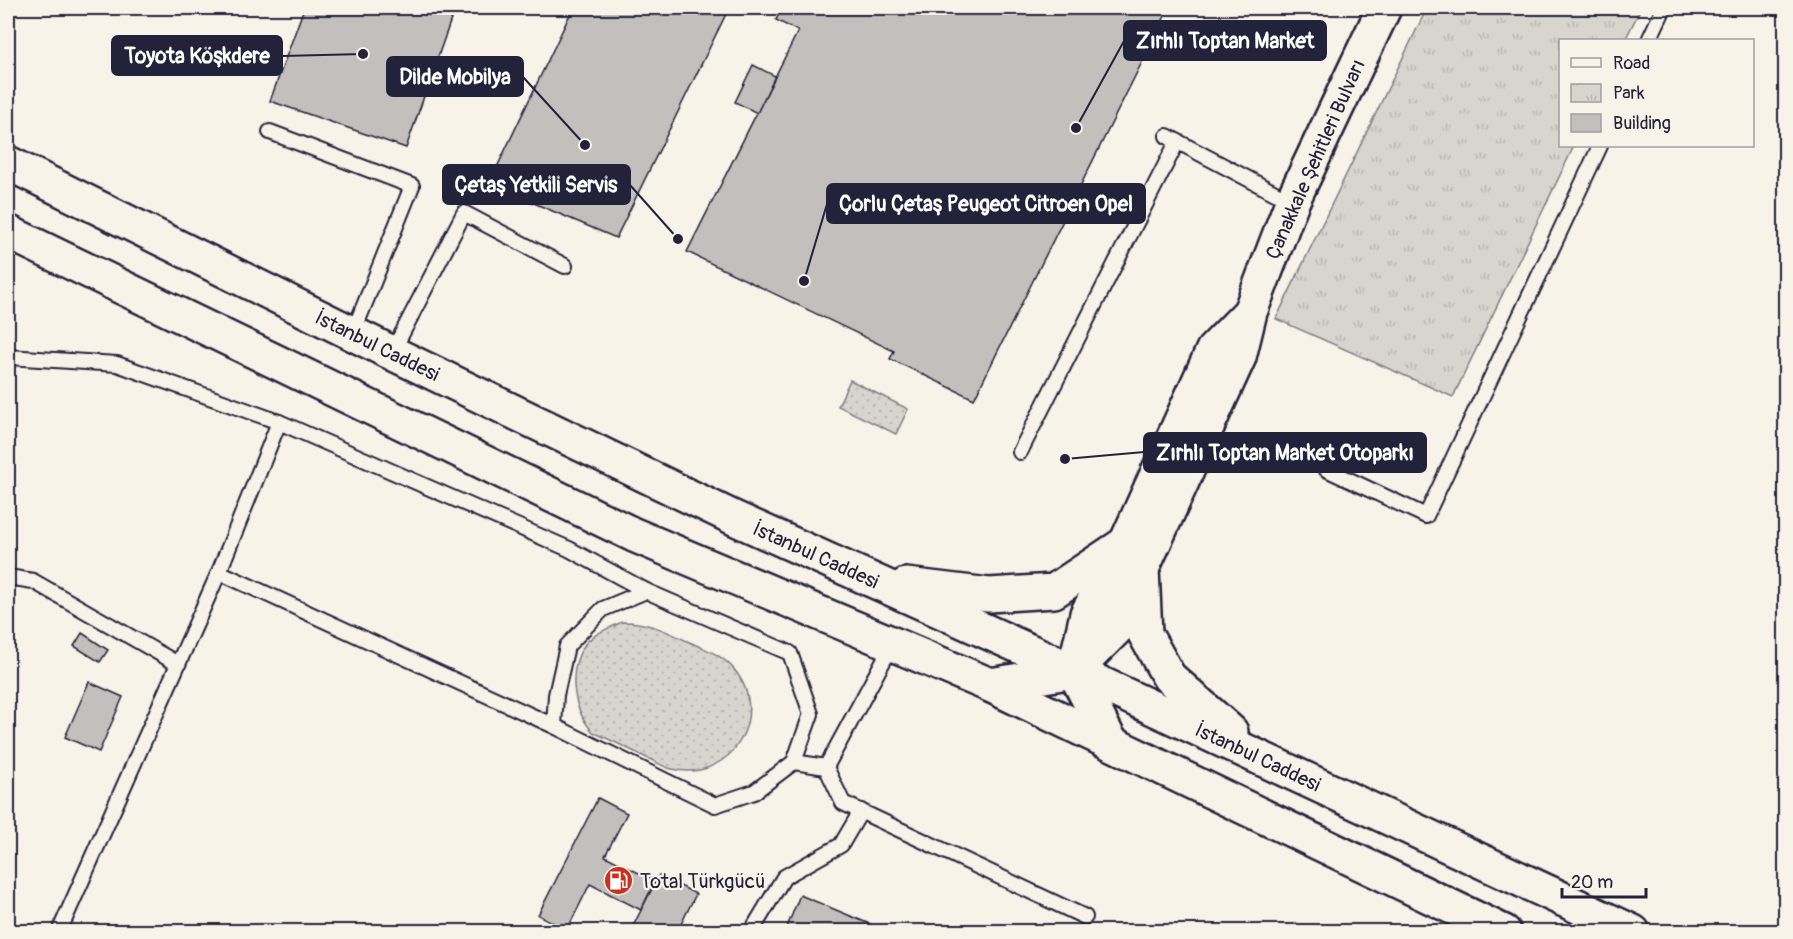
<svg xmlns="http://www.w3.org/2000/svg" width="1793" height="939" viewBox="0 0 1793 939" font-family="Pangolin,sans-serif">
  <defs>
    <pattern id="grass-dots" width="8" height="8" patternUnits="userSpaceOnUse" patternTransform="scale(1.5)"><rect width="8" height="8" fill="#d8d5cf"/><path d="M2 2h.1M6 6h.1" fill="none" stroke="#b9b7b3" stroke-width="1.8" stroke-linecap="round"/></pattern>
    <pattern id="park-tufts" width="24" height="20" patternUnits="userSpaceOnUse" patternTransform="scale(1.5)"><rect width="24" height="20" fill="#d8d5cf"/><path d="M3 7l-1-3M5 7V3M7 7l1-3M15 17l-1-3M17 17v-4M19 17l1-3" fill="none" stroke="#b9b7b3"/></pattern>
  </defs>
  <rect width="100%" height="100%" fill="#f7f3e8"/>
  <filter id="ink" filterUnits="userSpaceOnUse"><feTurbulence type="fractalNoise" baseFrequency=".0167" numOctaves="2"/><feDisplacementMap in="SourceGraphic" scale="12" xChannelSelector="R" yChannelSelector="G"/><feConvolveMatrix kernelMatrix="1 2 1 2 8 2 1 2 1" color-interpolation-filters="sRGB"/></filter>
  <g filter="url(#ink)">
    <g fill="url(#grass-dots)" stroke="#7d7c85" stroke-width="1.5">
      <path d="M850 380 908 409 896 434 838 406Z"/>
      <path d="M622 622C647 622 665 630 687 641 702 648 719 653 731 666 774 711 733 784 672 769 663 767 655 761 647 758 629 749 611 740 593 732 572 709 567 670 585 644 594 633 610 628 622 622Z"/>
    </g>
    <path fill="url(#park-tufts)" stroke="#7d7c85" stroke-width="1.5" d="M1427 8H1641L1625 40H1560V146H1574L1453 397 1276 319Z"/>
    <g fill="#c2bfbd" stroke="#22223b" stroke-width="1.5">
      <path d="M304 8H455L406 148 270 101Z"/>
      <path d="M573 8H729L616 238 489 184Z"/>
      <path d="M782 8H1169L974 399 890 359 894 351 687 252 798 31 776 20Z"/>
      <path d="M753 65 775 76 757 113 735 102Z"/>
      <path d="M82 633 108 650 100 662 74 646Z"/>
      <path d="M89 682 123 697 99 752 65 737Z"/>
      <path d="M598 798 627 813 605 856 655 881 641 910 590 884 567 930 538 915Z"/>
      <path d="M659 875 696 894 677 932H630Z"/>
      <path d="M800 895 889 932H785Z"/>
    </g>
    <g fill="none" stroke-linecap="round" stroke-linejoin="round">
      <defs>
        <g id="service">
          <path d="M1649 40 1664 8"/>
          <path d="M270 132 412 186 353 333"/>
          <path d="M1167 136 1292 202"/>
          <path d="M392 353 464 213 565 266"/>
          <path d="M8 357 117 364 279 422 569 549 646 591"/>
          <path d="M1020 452 1177 142"/>
          <path d="M1326 469 1426 516 1600 146"/>
          <path d="M219 572 554 726 715 805 754 792 794 762 811 714 790 653 646 591 603 609 567 646 556 695 554 726"/>
          <path d="M8 577 33 581 178 664"/>
          <path d="M892 645 826 767 843 803 1085 917"/>
          <path d="M794 762 826 767"/>
          <path d="M59 932 219 572 279 422"/>
          <path d="M751 932 784 877 841 845 861 811"/>
        </g>
        <g id="secondary">
          <path d="M1074 671 1116 629 1142 569 1239 357 1250 312 1292 202"/>
          <path d="M1074 671 1087 614 1126 543 1213 350 1249 313"/>
        </g>
        <path id="primary" d="M1292 202 1384 8"/>
        <g id="trunk">
          <path id="s1" d="M8 163 392 353 734 518 1074 671 1633 932"/>
          <path d="M8 232 634 535 990 685 1504 932"/>
          <path d="M1142 569 1145 634 1169 677 1231 732"/>
          <path d="M906 585 989 595 1054 591 1126 543"/>
          <path d="M990 685 1074 671 1111 743"/>
        </g>
      </defs>
      <use href="#service" stroke="#22223b" stroke-width="18"/>
      <use href="#secondary" stroke="#22223b" stroke-width="38"/>
      <use href="#primary" stroke="#22223b" stroke-width="38"/>
      <use href="#trunk" stroke="#22223b" stroke-width="38"/>
      <use href="#service" stroke="#f7f3e8" stroke-width="14"/>
      <use href="#secondary" stroke="#f7f3e8" stroke-width="33"/>
      <use href="#primary" stroke="#f7f3e8" stroke-width="33"/>
      <use href="#trunk" stroke="#f7f3e8" stroke-width="33"/>
    </g>
  </g>
  <defs>
    <symbol id="fuel-disc" viewBox="-11 -11 22 22"><circle r="9.5" fill="#c8321e" stroke="#f7f3e8"/><path d="M-5.5-6h7V0h2V4h1.3V-2.5L3-4.5l.8-.8L6-3V5H2.5V1h-1V6h-7ZM-4.2-4.7v3.2H.2V-4.7Z" fill="#fff"/></symbol>
  </defs>
  <g fill-rule="evenodd">
    <use href="#fuel-disc" x="602" y="864" width="33" height="33"/>
  </g>
  <g text-anchor="middle" stroke-width="4.5" stroke-linejoin="round" paint-order="stroke">
    <g font-size="20" fill="#22223b" stroke="#f7f3e8">
      <text transform="translate(1315 159) rotate(-66)" y="7">Çanakkale Şehitleri Bulvarı</text>
      <text dy="7" stroke="none"><textPath href="#s1" startOffset="412">İstanbul Caddesi</textPath></text>
      <text dy="7" stroke="none"><textPath href="#s1" startOffset="898">İstanbul Caddesi</textPath></text>
      <text dy="7" stroke="none"><textPath href="#s1" startOffset="1384">İstanbul Caddesi</textPath></text>
    </g>
    <g font-size="20" fill="#22223b" stroke="#f7f3e8" text-anchor="start">
      <text x="640" y="888">Total Türkgücü</text>
    </g>
  </g>
  <path fill="none" stroke="#22223b" stroke-width="2" d="M1076 128L1124 41M363 54L282 56M585 145L523 77M678 239L630 185M804 281L827 204M1065 459L1144 452"/>
  <g fill="#22223b" stroke="#f7f3e8" stroke-width="2">
    <circle cx="1076" cy="128" r="6"/>
    <circle cx="363" cy="54" r="6"/>
    <circle cx="585" cy="145" r="6"/>
    <circle cx="678" cy="239" r="6"/>
    <circle cx="804" cy="281" r="6"/>
    <circle cx="1065" cy="459" r="6"/>
  </g>
  <g fill="#22223b" stroke="#22223b" stroke-width="2">
    <rect x="1124" y="21" width="202" height="39" rx="6"/>
    <rect x="112" y="36" width="170" height="39" rx="6"/>
    <rect x="387" y="57" width="136" height="39" rx="6"/>
    <rect x="443" y="165" width="187" height="39" rx="6"/>
    <rect x="827" y="184" width="318" height="39" rx="6"/>
    <rect x="1144" y="433" width="282" height="39" rx="6"/>
  </g>
  <g font-size="21" text-anchor="middle" font-weight="bold" fill="#fff">
    <text x="1225" y="48">Zırhlı Toptan Market</text>
    <text x="197" y="63">Toyota Köşkdere</text>
    <text x="455" y="84">Dilde Mobilya</text>
    <text x="536" y="192">Çetaş Yetkili Servis</text>
    <text x="986" y="211">Çorlu Çetaş Peugeot Citroen Opel</text>
    <text x="1285" y="460">Zırhlı Toptan Market Otoparkı</text>
  </g>
  <rect width="1793" height="939" fill="none" stroke="#f7f3e8" stroke-width="30"/>
  <rect x="15" y="15" width="1763" height="909" fill="none" stroke="#22223b" stroke-width="2" filter="url(#ink)"/>
  <rect x="1559" y="39" width="195" height="108" fill="#f7f3e8" stroke="#a29fa3" stroke-width="1.5"/>
  <rect x="1571" y="58" width="30" height="9" fill="#f7f3e8" stroke="#a29fa3" stroke-width="1.5"/>
  <text x="1613" y="69" font-size="18" fill="#22223b">Road</text>
  <rect x="1571" y="84" width="30" height="18" fill="url(#park-tufts)" stroke="#a29fa3" stroke-width="1.5"/>
  <text x="1613" y="99" font-size="18" fill="#22223b">Park</text>
  <rect x="1571" y="114" width="30" height="18" fill="#c2bfbd" stroke="#a29fa3" stroke-width="1.5"/>
  <text x="1613" y="129" font-size="18" fill="#22223b">Building</text>
  <path d="M1562 888v9h84v-9" fill="none" stroke="#22223b" stroke-width="3"/>
  <text x="1571" y="888" font-size="18" fill="#22223b" stroke="#f7f3e8" stroke-width="4.5" paint-order="stroke">20 m</text>
</svg>
